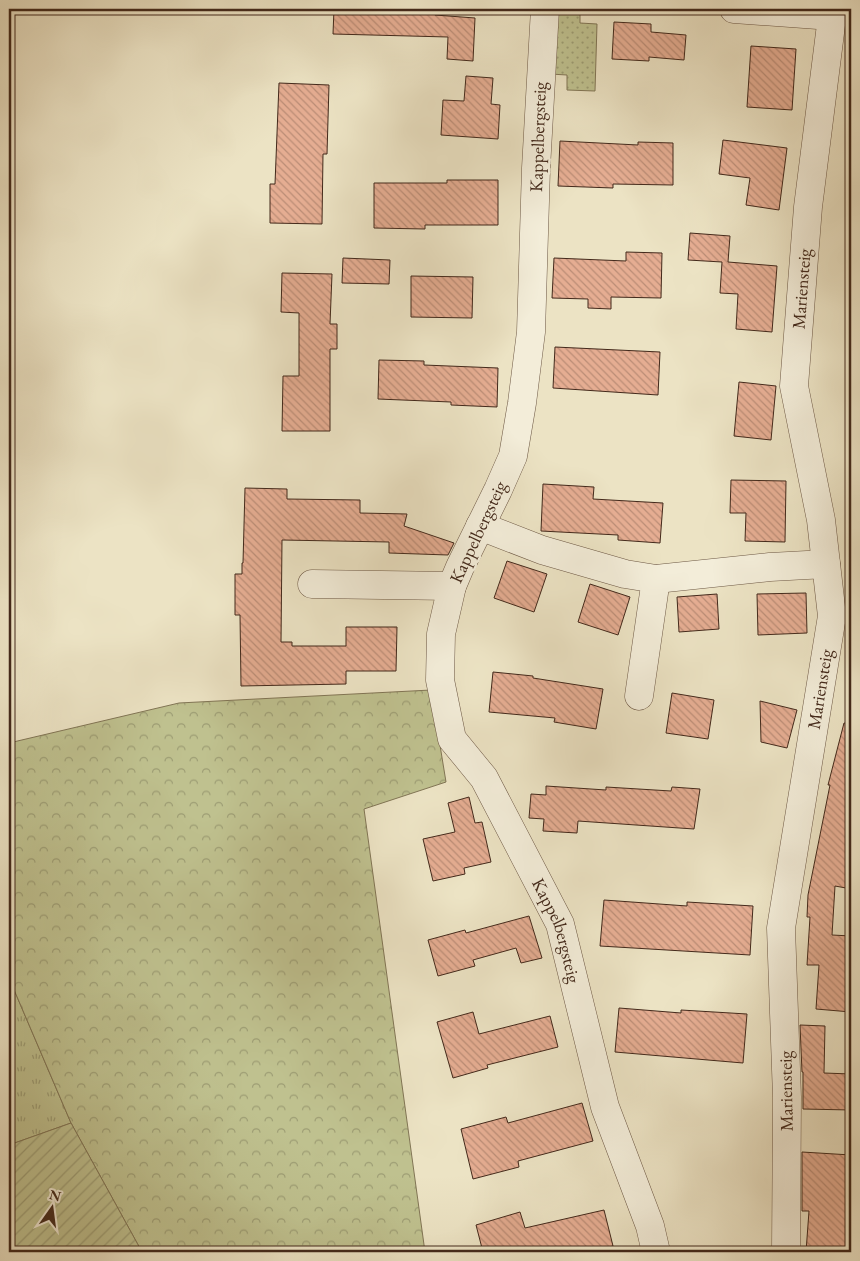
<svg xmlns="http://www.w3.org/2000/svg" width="860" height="1261" viewBox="0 0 860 1261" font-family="'EB Garamond',serif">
  <defs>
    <pattern id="grass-tufts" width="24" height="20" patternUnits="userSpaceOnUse" patternTransform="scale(1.25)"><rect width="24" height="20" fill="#bfc18f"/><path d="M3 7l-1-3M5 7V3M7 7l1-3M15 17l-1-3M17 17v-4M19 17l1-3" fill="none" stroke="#9d9d74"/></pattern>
    <pattern id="forest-crowns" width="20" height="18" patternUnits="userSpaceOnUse" patternTransform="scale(1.25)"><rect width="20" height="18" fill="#bfc18f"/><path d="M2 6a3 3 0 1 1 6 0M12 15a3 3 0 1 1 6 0" fill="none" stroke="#9d9d74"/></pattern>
    <pattern id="park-dots" width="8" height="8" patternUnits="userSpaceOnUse" patternTransform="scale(1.25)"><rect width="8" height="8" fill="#bfc18f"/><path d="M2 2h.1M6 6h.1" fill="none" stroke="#9d9d74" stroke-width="1.8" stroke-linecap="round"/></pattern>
    <pattern id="garden-furrows" width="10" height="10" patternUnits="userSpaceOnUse" patternTransform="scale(1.25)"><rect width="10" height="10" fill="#bfc18f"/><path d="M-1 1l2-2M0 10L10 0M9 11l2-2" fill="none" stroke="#9d9d74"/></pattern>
    <pattern id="building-back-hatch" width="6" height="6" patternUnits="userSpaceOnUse" patternTransform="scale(1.25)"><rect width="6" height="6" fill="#e5ad92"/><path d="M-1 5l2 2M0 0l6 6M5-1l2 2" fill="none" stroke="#bb8d76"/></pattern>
  </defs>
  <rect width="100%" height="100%" fill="#ece3c4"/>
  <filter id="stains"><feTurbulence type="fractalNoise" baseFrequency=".004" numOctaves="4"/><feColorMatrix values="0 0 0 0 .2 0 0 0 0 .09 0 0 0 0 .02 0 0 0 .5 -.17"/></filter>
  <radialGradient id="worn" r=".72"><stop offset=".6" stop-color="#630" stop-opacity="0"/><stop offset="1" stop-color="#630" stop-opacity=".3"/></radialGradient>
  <path fill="url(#grass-tufts)" stroke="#817555" d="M9 978 71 1123 9 1145Z"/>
  <path fill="url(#forest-crowns)" stroke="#817555" d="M431 690 446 782 364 809 425 1252H142L71 1123 9 978V743L179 703Z"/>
  <path fill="url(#park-dots)" stroke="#817555" d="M557 9H580V23L597 24 595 91 567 90V75L550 74Z"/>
  <path fill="url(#garden-furrows)" stroke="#817555" d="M71 1123 142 1252H9V1145Z"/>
  <g fill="url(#building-back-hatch)" stroke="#43291b">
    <path d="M334 9H435V15L475 18 473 61 447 59 448 37 333 34Z"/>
    <path d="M614 22 651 24V32L686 35 684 60 649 57V61L612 59Z"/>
    <path d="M751 46 796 49 792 110 747 107Z"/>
    <path d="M466 76 493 78 491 104 500 105 498 139 441 135 443 100 464 101Z"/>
    <path d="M279 83 329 85 327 154H323L322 224 270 223V184H275Z"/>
    <path d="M723 140 787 148 779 210 746 205 750 178 719 174Z"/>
    <path d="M560 141 638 145V142L673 143V185L613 184V188L558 186Z"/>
    <path d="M447 180H498V225H425V229L374 228V183H447Z"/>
    <path d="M690 233 730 236 728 262 777 266 772 332 736 329 738 294 720 293 722 262 688 260Z"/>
    <path d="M626 252 662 253 661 298 611 297V309L588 308V299L552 298 554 258 626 261Z"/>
    <path d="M343 258 390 260 389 284 342 283Z"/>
    <path d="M282 273 332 274 330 324H337V349H330V431H282L283 376H299V313L281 312Z"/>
    <path d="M411 276 473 277 472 318 411 317Z"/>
    <path d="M555 347 660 352 658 395 553 388Z"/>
    <path d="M379 360 424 361V365L498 368 497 407 451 405V402L378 399Z"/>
    <path d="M739 382 776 386 771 440 734 436Z"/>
    <path d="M731 480 786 481 785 542 745 541 746 513H730Z"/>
    <path d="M543 484 594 487 593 499 663 503 660 543 618 540V535L541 531Z"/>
    <path d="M245 488 287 489V499L360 500V513L407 514 404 526 454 543 448 555 389 553V542L282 540 281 642H292V646H346V627H397L396 671H346V684L241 686 240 615H235V574H242V563H243Z"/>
    <path d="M507 561 547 574 534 612 494 598Z"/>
    <path d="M590 584 630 597 618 635 578 622Z"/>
    <path d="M806 593 807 633 758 635 757 594Z"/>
    <path d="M717 594 719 629 679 632 677 597Z"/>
    <path d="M493 672 533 676V678L603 689 596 729 554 722 555 718 489 712Z"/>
    <path d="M672 693 714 700 708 739 666 733Z"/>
    <path d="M760 701 797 710 787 748 761 742Z"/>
    <path d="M844 723 851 724V835L847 858H851V864L846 888 835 886 832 935 851 936V1012L816 1009 819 965H807L810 917H807L808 895 830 785H828Z"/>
    <path d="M546 786 606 790V787L671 791 672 787 700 789 694 829 578 821 577 833 543 831 544 819 529 818 531 794 546 795Z"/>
    <path d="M469 797 475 823 482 822 491 862 464 868 465 874 433 881 423 839 455 832 448 803Z"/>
    <path d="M604 900 687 906V902L753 906 750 955 600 946Z"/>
    <path d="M529 916 542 958 521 963 516 948 473 960 475 966 438 976 428 940 465 930 466 933Z"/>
    <path d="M619 1008 681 1013V1010L747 1014 743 1063 615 1052Z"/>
    <path d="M473 1012 479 1034 550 1016 558 1047 487 1065 488 1068 453 1078 437 1022Z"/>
    <path d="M800 1025 825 1026 824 1073 851 1074V1110L803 1109V1072H802Z"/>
    <path d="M582 1103 593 1141 518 1161 519 1167 473 1179 461 1129 506 1117 508 1123Z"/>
    <path d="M802 1152 851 1155V1213L848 1252H806L809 1211H802Z"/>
    <path d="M604 1210 613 1246 587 1252H483L476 1225 520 1212 525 1228Z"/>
  </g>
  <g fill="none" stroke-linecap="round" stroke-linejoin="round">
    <defs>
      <g id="minor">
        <path id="s1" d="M545 9 536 168 531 332 522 403 513 456 498 490 460 567 452 586 441 634 440 680 452 739 484 778 560 924 605 1107 650 1226 656 1252"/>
        <path d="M734 9 832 16"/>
        <path d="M480 526 542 550 625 574 656 579 770 567 826 564"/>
        <path d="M312 584 452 586"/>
        <path d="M639 696 656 579"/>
        <path id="s2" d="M786 1252 787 1097 781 928 832 616 821 520 794 386 808 207 833 9"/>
      </g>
    </defs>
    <use href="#minor" stroke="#6d5845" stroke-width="29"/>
    <use href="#minor" stroke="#f3edd9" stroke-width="28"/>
  </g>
  <g text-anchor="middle" stroke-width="5" stroke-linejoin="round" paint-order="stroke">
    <g font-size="18" fill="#43291b" stroke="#f3edd9">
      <text transform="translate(538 137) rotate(-88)" y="6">Kappelbergsteig</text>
      <text dy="6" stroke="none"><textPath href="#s2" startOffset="971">Mariensteig</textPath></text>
      <text transform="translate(478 532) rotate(-65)" y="6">Kappelbergsteig</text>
      <text dy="6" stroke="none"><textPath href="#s2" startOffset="566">Mariensteig</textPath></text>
      <text dy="6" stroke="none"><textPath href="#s1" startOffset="968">Kappelbergsteig</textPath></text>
      <text transform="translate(786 1091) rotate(-91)" y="6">Mariensteig</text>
    </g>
  </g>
  <rect width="860" height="1261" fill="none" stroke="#ece3c4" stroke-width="30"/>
  <rect x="10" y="10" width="840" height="1241" fill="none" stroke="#43291b" stroke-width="2.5"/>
  <rect x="15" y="15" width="830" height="1231" fill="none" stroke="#43291b"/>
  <g transform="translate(52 1208) rotate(14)" stroke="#f3edd9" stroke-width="4" paint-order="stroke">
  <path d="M0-4L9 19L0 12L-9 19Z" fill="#43291b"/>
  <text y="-8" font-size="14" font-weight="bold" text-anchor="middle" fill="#43291b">N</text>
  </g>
  <rect width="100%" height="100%" filter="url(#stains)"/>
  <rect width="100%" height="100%" fill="url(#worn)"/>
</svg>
